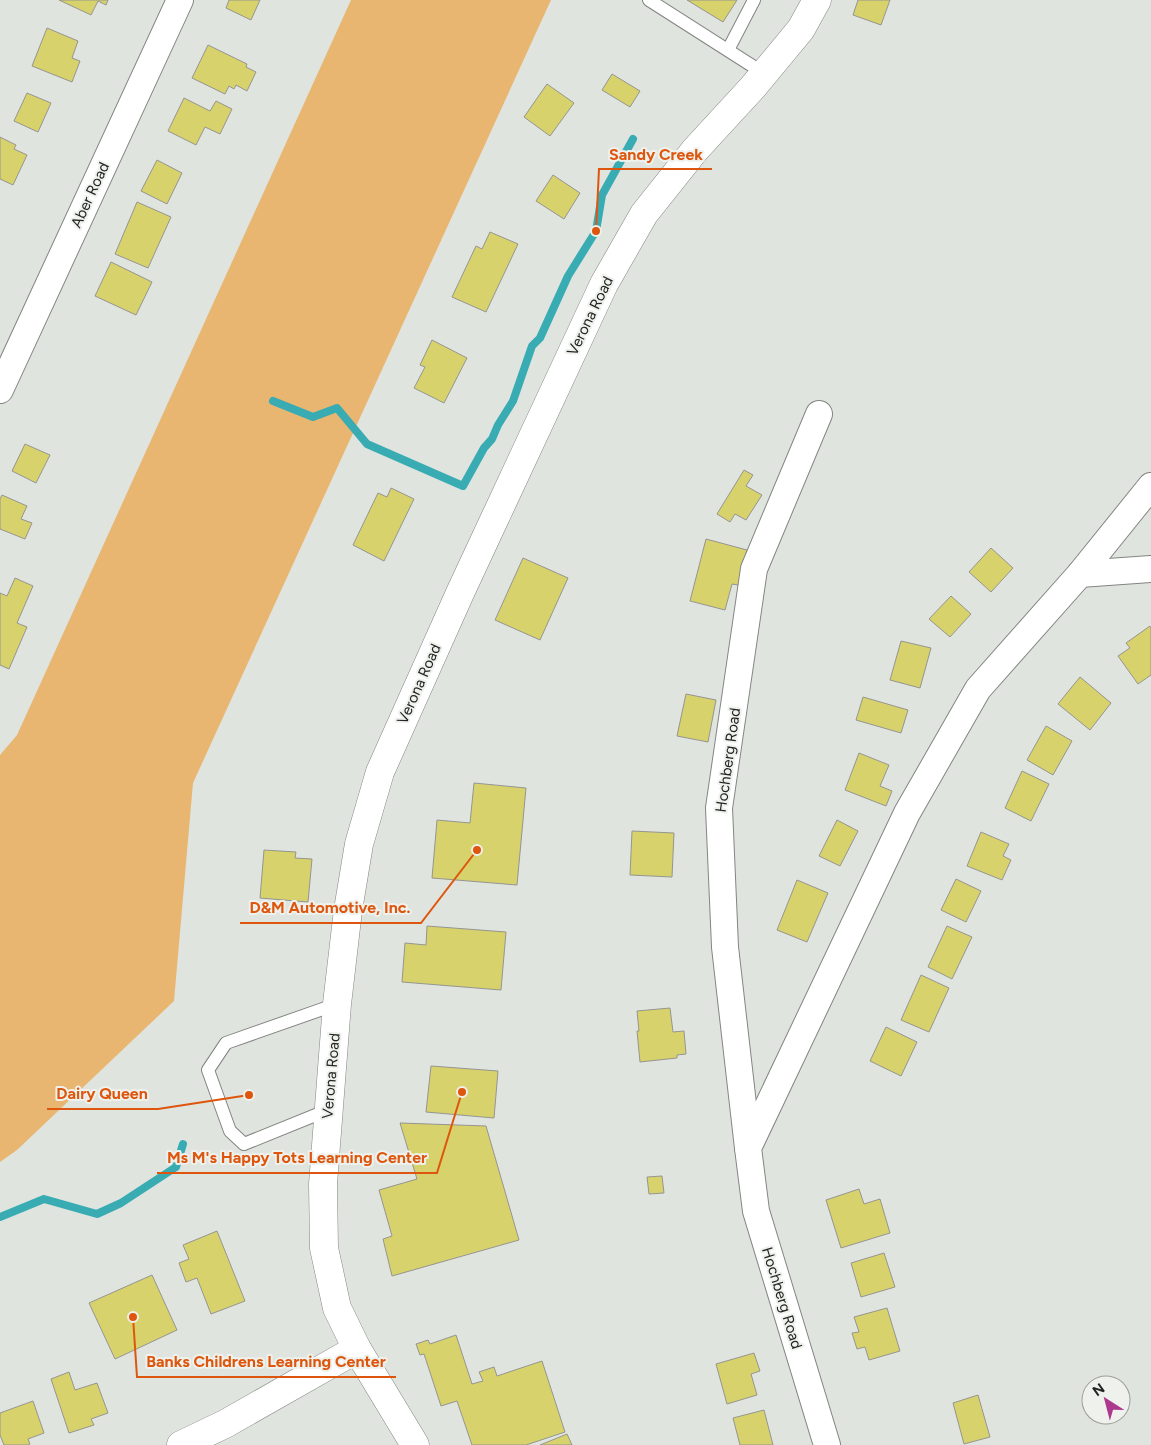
<svg xmlns="http://www.w3.org/2000/svg" width="1151" height="1445" viewBox="0 0 1151 1445" font-family="Figtree,sans-serif">
  <rect width="100%" height="100%" fill="#e0e4df"/>
  <path fill="#e8b671" d="M351 0H551L193 783 174 1001 17 1150 0 1162V755L17 735Z"/>
  <g fill="none" stroke-linecap="round" stroke-linejoin="round">
    <g stroke="#39acb3" stroke-width="8">
      <path d="M273 401 313 417 337 408 367 444 463 486 484 448 492 439 498 425 513 401 532 346 540 338 568 276 596 231 602 195 633 139"/>
      <path d="M0 1217 44 1199 97 1214 121 1203 176 1167 183 1144"/>
    </g>
  </g>
  <g fill="#d7d26b" stroke="#959591">
    <path d="M59 0H108L106 5 98 1 91 15Z"/>
    <path d="M229 0H260L251 20 226 8Z"/>
    <path d="M687 0H737L723 22Z"/>
    <path d="M858 0H890L881 25 853 15Z"/>
    <path d="M47 28 78 41 72 58 80 61 72 82 32 66Z"/>
    <path d="M208 45 247 64 246 67 256 72 247 91 236 85 234 89 229 86 225 94 192 78Z"/>
    <path d="M612 74 640 91 630 107 602 90Z"/>
    <path d="M547 84 574 103 550 136 524 117Z"/>
    <path d="M27 93 51 103 38 132 14 121Z"/>
    <path d="M184 98 210 111 216 101 232 109 220 134 205 127 196 145 168 131Z"/>
    <path d="M0 137 16 145 14 149 27 155 13 185 0 179Z"/>
    <path d="M157 160 182 173 167 204 141 191Z"/>
    <path d="M553 175 580 193 564 219 536 201Z"/>
    <path d="M137 202 171 217 148 268 115 254Z"/>
    <path d="M490 232 518 244 486 312 452 297 476 246 482 249Z"/>
    <path d="M111 262 152 282 136 315 95 296Z"/>
    <path d="M432 340 467 358 444 403 414 388 425 367 420 365Z"/>
    <path d="M25 444 50 455 36 483 12 471Z"/>
    <path d="M744 470 753 475 746 486 762 495 746 520 735 514 730 522 717 514Z"/>
    <path d="M391 488 414 499 384 561 353 545 378 493 387 497Z"/>
    <path d="M2 495 27 506 21 519 32 523 25 539 0 529V499Z"/>
    <path d="M706 539 747 550 738 585 732 584 725 610 690 601Z"/>
    <path d="M991 548 1013 568 991 592 969 572Z"/>
    <path d="M523 558 568 578 540 640 495 620Z"/>
    <path d="M15 578 33 586 17 623 27 627 9 669 0 665V593L7 596Z"/>
    <path d="M951 596 971 614 950 637 929 619Z"/>
    <path d="M1150 626 1151 628V675L1138 684 1118 656 1130 648 1126 643Z"/>
    <path d="M901 641 931 648 920 688 890 680Z"/>
    <path d="M1080 677 1111 703 1090 730 1058 704Z"/>
    <path d="M686 694 716 700 708 742 677 736Z"/>
    <path d="M863 697 908 710 901 733 856 720Z"/>
    <path d="M1046 726 1072 741 1053 775 1027 760Z"/>
    <path d="M859 753 889 765 880 786 892 791 886 806 845 790Z"/>
    <path d="M1022 771 1049 784 1031 821 1005 808Z"/>
    <path d="M474 783 526 788 517 885 432 878 437 820 470 823Z"/>
    <path d="M837 820 858 831 840 866 819 856Z"/>
    <path d="M632 831 674 833 672 877 630 875Z"/>
    <path d="M981 832 1009 844 1003 856 1011 860 1002 880 967 866Z"/>
    <path d="M264 850 296 852 295 858 312 859 308 902 260 898Z"/>
    <path d="M956 879 981 891 966 922 941 910Z"/>
    <path d="M797 880 828 893 807 942 777 930Z"/>
    <path d="M427 926 506 932 501 990 402 982 405 943 426 945Z"/>
    <path d="M947 926 972 937 952 979 928 967Z"/>
    <path d="M921 975 949 988 929 1032 901 1020Z"/>
    <path d="M670 1008 673 1032 684 1031 686 1054 677 1055V1058L640 1062 637 1031H639L637 1011Z"/>
    <path d="M886 1027 917 1042 901 1076 870 1061Z"/>
    <path d="M431 1066 498 1071 494 1118 426 1112Z"/>
    <path d="M400 1123 486 1126 519 1240 392 1276 383 1239 392 1236 379 1190 417 1179Z"/>
    <path d="M662 1176 664 1193 649 1194 647 1177Z"/>
    <path d="M859 1189 864 1204 880 1199 890 1233 841 1248 826 1200Z"/>
    <path d="M217 1231 245 1301 211 1314 197 1278 186 1282 179 1263 189 1259 183 1245Z"/>
    <path d="M884 1253 895 1287 861 1297 851 1263Z"/>
    <path d="M152 1275 177 1330 115 1359 89 1303Z"/>
    <path d="M887 1308 900 1351 869 1360 865 1347 857 1349 852 1333 859 1332 854 1317Z"/>
    <path d="M456 1335 472 1384 483 1381 479 1372 494 1367 497 1376 542 1361 565 1432 526 1445H472L457 1401 441 1406 424 1354 420 1355 416 1344 428 1340 430 1344Z"/>
    <path d="M754 1353 760 1371 751 1374 757 1395 727 1404 716 1364Z"/>
    <path d="M69 1372 75 1390 97 1383 108 1413 91 1419 94 1425 69 1433 51 1379Z"/>
    <path d="M978 1395 990 1437 964 1444 953 1403Z"/>
    <path d="M33 1401 44 1433 28 1439 30 1444 28 1445H4L0 1435V1413Z"/>
    <path d="M764 1410 773 1445H740L733 1418Z"/>
    <path d="M567 1434 572 1445H540Z"/>
  </g>
  <g fill="none" stroke-linecap="round" stroke-linejoin="round">
    <defs>
      <g id="lane">
        <path d="M649 0 765 74"/>
        <path d="M728 50 754 0"/>
        <path d="M328 1110 244 1144 230 1131 208 1070 226 1043 337 1004"/>
      </g>
      <g id="street">
        <path d="M0 390 180 0"/>
        <path d="M1080 574 1151 569"/>
        <path d="M748 1148 725 947 719 808 754 569 819 414"/>
        <path d="M827 1445 756 1211 748 1148 907 813 978 689 1080 574 1151 486"/>
      </g>
      <path id="secondary" d="M181 1445 225 1424 357 1349"/>
      <path id="primary" d="M415 1445 357 1349 337 1308 324 1248 323 1184 337 1004 348 910 359 844 380 772 460 593 604 284 644 214 695 150 753 87 801 29 817 0"/>
    </defs>
    <use href="#lane" stroke="#828581" stroke-width="14"/>
    <use href="#street" stroke="#828581" stroke-width="28"/>
    <use href="#secondary" stroke="#828581" stroke-width="29"/>
    <use href="#primary" stroke="#828581" stroke-width="29"/>
    <use href="#lane" stroke="#fff" stroke-width="12"/>
    <use href="#street" stroke="#fff" stroke-width="26"/>
    <use href="#secondary" stroke="#fff" stroke-width="28"/>
    <use href="#primary" stroke="#fff" stroke-width="28"/>
  </g>
  <g text-anchor="middle" stroke-width="4" stroke-linejoin="round" paint-order="stroke">
    <g font-size="15" fill="#222322" stroke="#eef1ec">
      <text transform="translate(90 195) rotate(-65)" y="5">Aber Road</text>
      <text transform="translate(590 316) rotate(-64)" y="5">Verona Road</text>
      <text transform="translate(419 684) rotate(-66)" y="5">Verona Road</text>
      <text transform="translate(728 760) rotate(-82)" y="5">Hochberg Road</text>
      <text transform="translate(331 1076) rotate(-85)" y="5">Verona Road</text>
      <text transform="translate(782 1298) rotate(73)" y="5">Hochberg Road</text>
    </g>
  </g>
  <path fill="none" stroke="#de560d" stroke-width="2" d="M596 231L599 169H712M477 850L421 923H240M249 1095L158 1109H47M462 1092L437 1173H157M133 1317L137 1377H396"/>
  <g fill="#de560d" stroke="#eef1ec" stroke-width="2">
    <circle cx="596" cy="231" r="5"/>
    <circle cx="477" cy="850" r="5"/>
    <circle cx="249" cy="1095" r="5"/>
    <circle cx="462" cy="1092" r="5"/>
    <circle cx="133" cy="1317" r="5"/>
  </g>
  <g font-size="16" text-anchor="middle" font-weight="bold" fill="#de560d" stroke="#eef1ec" stroke-width="4" stroke-linejoin="round" paint-order="stroke">
    <text x="656" y="160">Sandy Creek</text>
    <text x="330" y="913">D&amp;M Automotive, Inc.</text>
    <text x="102" y="1099">Dairy Queen</text>
    <text x="297" y="1163">Ms M's Happy Tots Learning Center</text>
    <text x="266" y="1367">Banks Childrens Learning Center</text>
  </g>
  <g transform="translate(1106 1400) rotate(324)"><circle r="24" fill="#eef1ec" stroke="#9c9f9b"/>
  <path d="M0-4L9 19L0 12L-9 19Z" fill="#af388f"/>
  <text y="-8" font-size="14" font-weight="bold" text-anchor="middle" fill="#222322">N</text>
  </g>
</svg>
